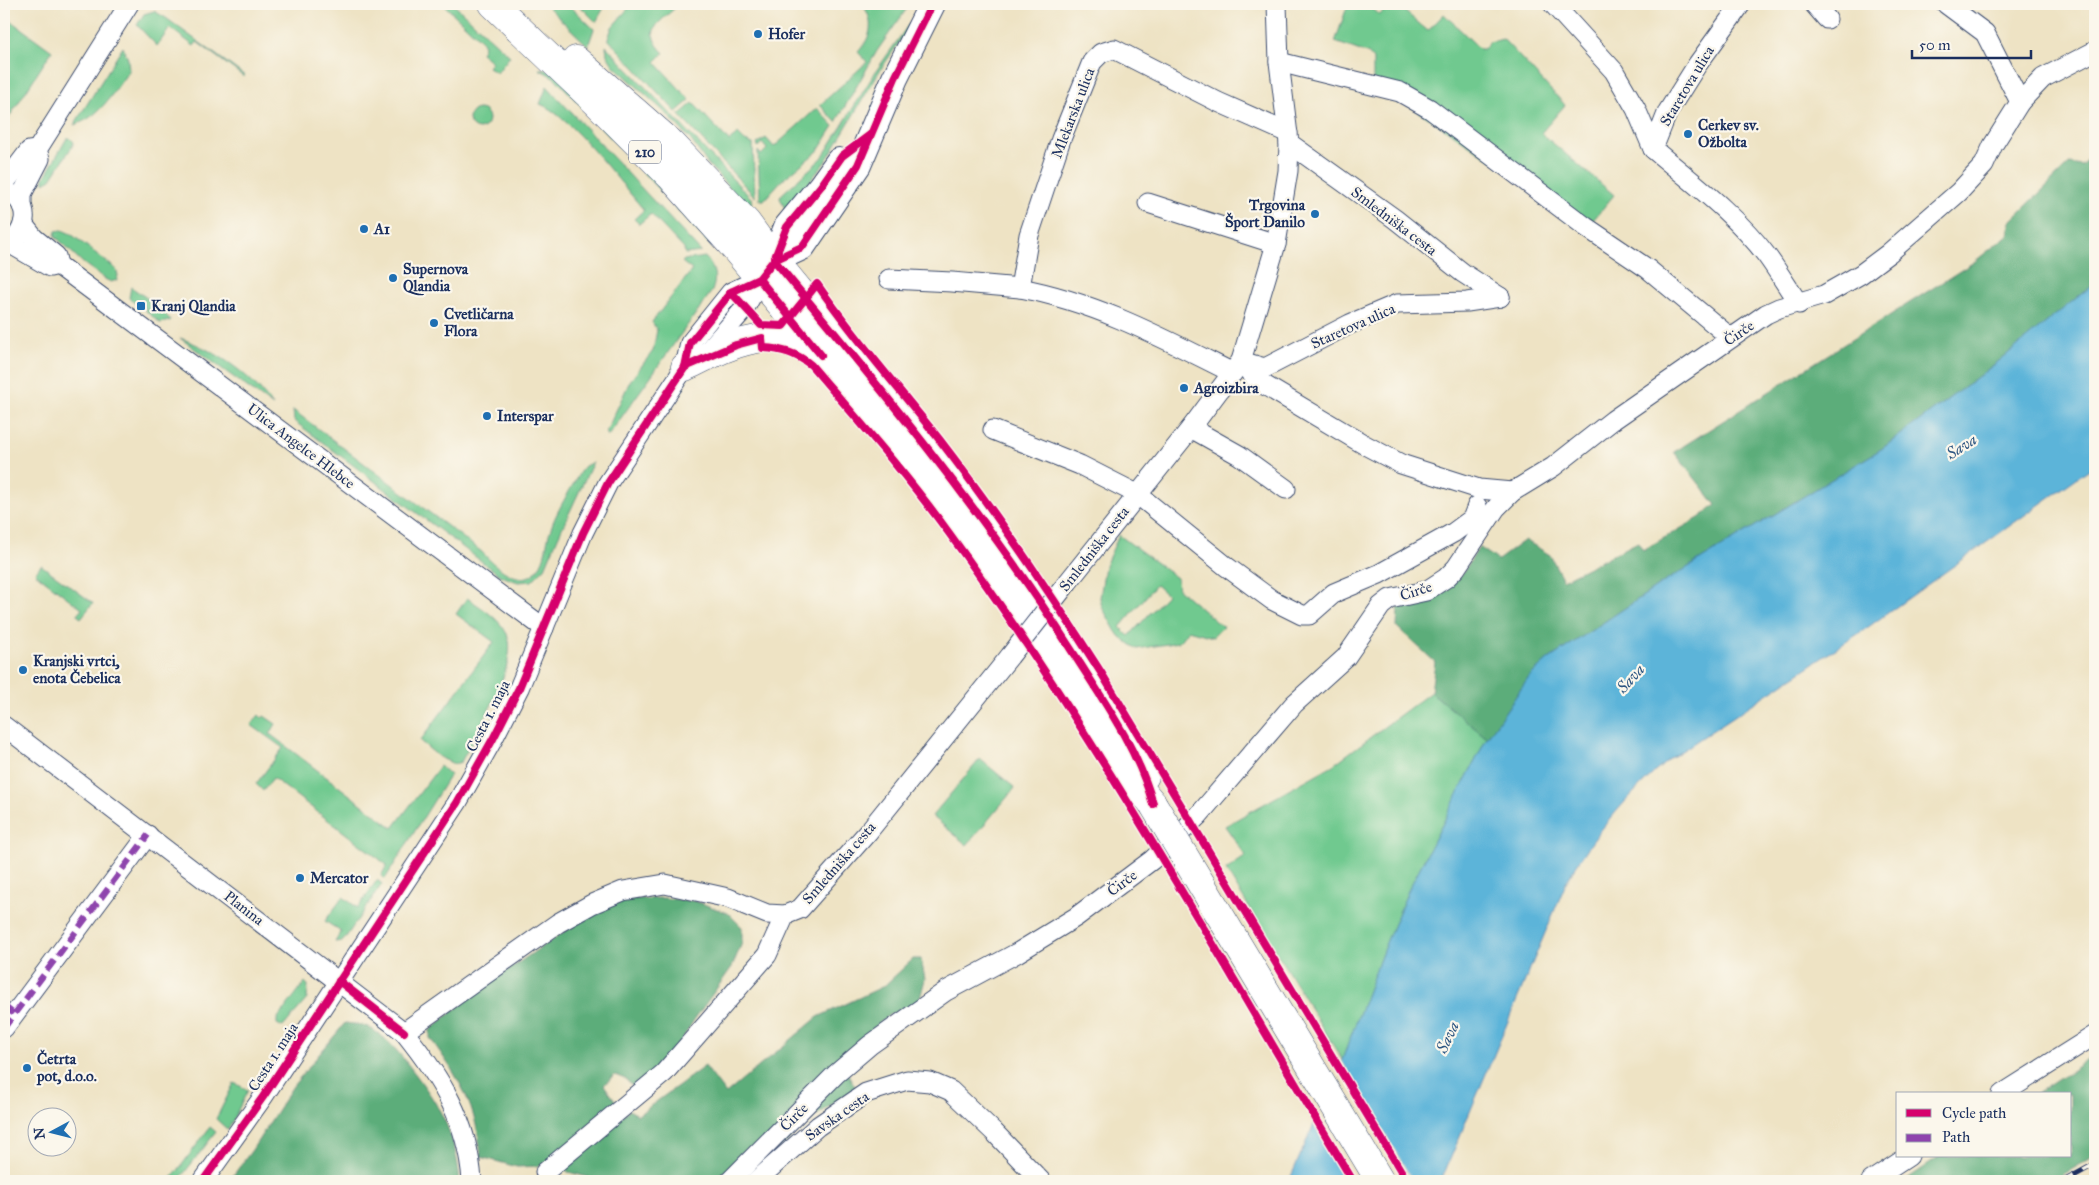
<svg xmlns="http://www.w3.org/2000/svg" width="2099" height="1185" viewBox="0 0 2099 1185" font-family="'IM FELL Great Primer',serif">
  <rect width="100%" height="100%" fill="#fbf7ec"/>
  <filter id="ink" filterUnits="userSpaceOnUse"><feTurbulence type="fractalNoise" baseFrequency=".02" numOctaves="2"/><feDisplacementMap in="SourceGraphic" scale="10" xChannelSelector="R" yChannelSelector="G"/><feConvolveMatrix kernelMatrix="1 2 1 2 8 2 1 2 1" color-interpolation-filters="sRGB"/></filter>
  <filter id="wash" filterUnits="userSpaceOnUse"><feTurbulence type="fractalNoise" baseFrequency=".0096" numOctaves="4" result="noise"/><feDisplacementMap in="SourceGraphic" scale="20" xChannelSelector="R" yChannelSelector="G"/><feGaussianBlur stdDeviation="1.12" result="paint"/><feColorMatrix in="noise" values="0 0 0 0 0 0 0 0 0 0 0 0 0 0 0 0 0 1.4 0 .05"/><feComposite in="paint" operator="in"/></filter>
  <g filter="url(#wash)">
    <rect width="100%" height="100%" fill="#eee3c4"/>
    <g fill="#70c98f" stroke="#467c76" fill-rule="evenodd">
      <path d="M443 4H453L510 56 497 73 488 67 492 62 481 53 484 46 481 40Z"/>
      <path d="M545 4H568L594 29 588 46Z"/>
      <path d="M578 4H606L596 22Z"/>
      <path d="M632 4H673L676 7C658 24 642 31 664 53L655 62 690 100 676 112 608 39 612 27Z"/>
      <path d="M862 4H910L877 51 836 122 820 105 867 62 858 52C872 37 875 21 862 4Z"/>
      <path d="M1348 4H1367L1380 15 1389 4H1396L1428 31 1444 14 1480 49H1484L1489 42 1503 39 1565 105 1541 133 1614 195 1589 225 1373 81V59L1369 54 1335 42Z"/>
      <path d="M154 11 166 18 245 76 244 77 197 42 194 46 170 28 157 46 137 25 144 14Z"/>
      <path d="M4 16 52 51 4 125Z"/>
      <path d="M909 24 911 25 879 72 826 161 786 211 780 198 781 195 822 158 876 71Z"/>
      <path d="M606 46 751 198 752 203 747 207 707 163 691 140 668 115 613 65 607 55Z"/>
      <path d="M123 47 128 59 129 71C113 92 101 117 74 125Z"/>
      <path d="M539 69H545L557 74 717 246 712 247 555 78Z"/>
      <path d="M547 86 557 97 701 252 685 254 684 249 651 214 639 224 634 219 644 210C623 186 567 113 540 104Z"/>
      <path d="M693 103 729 141 738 134 745 141 753 144 755 197 679 115Z"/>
      <path d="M817 108 834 126 818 151 781 181 764 200H760L758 151 761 155 767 149 762 143 758 147 757 144 766 138 774 147Z"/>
      <circle cx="479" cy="119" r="10"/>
      <path d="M67 138H70L74 142 73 145 51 179 44 183V178Z"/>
      <path d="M62 230 71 234 116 269 118 275 117 280 111 282 105 279 83 263 55 236 56 231Z"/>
      <path d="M705 257C715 268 717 278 712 291L608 436 606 432 630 381 653 351 657 330 652 322 692 270 682 262 684 260Z"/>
      <path d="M131 287 154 303 170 319V321L160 323 146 311 145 307 140 303 136 304 129 298Z"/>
      <path d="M180 338C217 351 251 374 273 406Z"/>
      <path d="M293 410 482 552C495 567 526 594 541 564 547 553 546 542 550 531 556 511 570 491 580 472L585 466 593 462 558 537 545 568 532 581 518 582 501 576 294 421Z"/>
      <path d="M1119 535 1177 578 1178 589 1223 627 1213 637 1188 630 1179 642 1137 649 1119 636 1115 630 1102 607 1100 598 1105 566ZM1156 585 1167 595 1129 636 1120 627Z"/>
      <path d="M41 565 93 603 81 618 77 615 82 609 35 573Z"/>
      <path d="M467 598C482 608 499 618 507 634 521 662 475 735 461 762L454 764 439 757 420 741 494 642 456 614Z"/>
      <path d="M1431 692 1487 738 1408 891 1386 943 1342 1060 1226 870 1246 856 1225 826 1333 765Z"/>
      <path d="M259 715 262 718 264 716 276 724 270 734 393 828 440 766 450 775 385 879 381 876 387 865 273 778 263 791 256 784 283 748 251 725Z"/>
      <path d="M980 759 1015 788 967 845 932 816Z"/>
      <path d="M377 880 382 884 346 937 343 941 335 942 341 932 325 921 343 897 358 908Z"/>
      <path d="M305 982 308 985 307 999 283 1027 277 1024V1019Z"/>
      <path d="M234 1083 248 1090 228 1130 216 1119Z"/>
      <path d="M210 1127 216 1132 178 1181H170Z"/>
    </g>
    <g fill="#5cad7a" stroke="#3c6e6c">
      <path d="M2095 148V283L1999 361 1883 448 1664 582 1549 659 1530 676 1487 738 1431 692 1435 662 1397 627 1398 608C1409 605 1421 603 1432 599 1454 590 1467 567 1479 547L1498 560 1525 540 1550 555 1563 580 1638 542 1643 550 1699 518 1716 505 1674 452 1974 262 2008 235 2011 221 2069 164 2082 166Z"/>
      <path d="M664 898 695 901 728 913 742 927V943L732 967 694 1020 678 1046 637 1090 625 1079 615 1075 604 1085 620 1107 541 1166 517 1167 481 1157C477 1106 459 1078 430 1038V1030L477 991 594 911 624 899Z"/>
      <path d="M913 959H921L925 979 919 1003 889 1015 857 1043 845 1069 856 1088 810 1120 744 1181H586L587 1177 561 1170 629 1110 638 1115 705 1066 726 1094 818 1017 884 986Z"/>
      <path d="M345 1023C352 1024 362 1024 368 1027 385 1036 399 1052 410 1067 440 1106 455 1131 460 1181H229L252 1150 293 1086Z"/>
      <path d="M2095 1055V1156L2052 1181H1904L1941 1156H2070V1094H2036Z"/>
    </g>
    <path fill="#5cb4d9" stroke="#3c729c" d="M2095 283V465L1864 630 1671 758C1629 793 1592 836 1566 883L1441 1181H1289L1342 1060 1386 943 1408 891 1487 738 1530 676 1549 659 1664 582 1883 448 1999 361Z"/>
    <path fill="#eee3c4" d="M1340 1058 1413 1181H1348L1312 1122Z"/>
  </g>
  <g filter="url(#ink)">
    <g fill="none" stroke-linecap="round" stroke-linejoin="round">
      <defs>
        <g id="street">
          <path d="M1553 4 1614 71 1636 109 1653 149 1668 111 1697 65 1741 4"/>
          <path d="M1814 4 1827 19"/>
          <path d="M1946 4 1985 33 2020 102"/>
          <path d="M1279 62 1400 92 1430 109 1586 227 1648 269 1731 338"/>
          <path d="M1289 143 1395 219 1463 273 1500 297"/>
          <path d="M1653 149C1692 182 1736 215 1767 256 1778 271 1788 288 1799 304"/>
          <path d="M4 184 29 151 37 150"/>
          <path d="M4 190C32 201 30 233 4 246"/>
          <path d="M1148 203 1276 244"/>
          <path d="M22 206V194L40 159 37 150 129 4"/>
          <path d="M23 224 34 238 56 256 58 265"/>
          <path d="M9 243 50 267 58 265"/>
          <path d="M58 265 544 628"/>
          <path d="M889 279 952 282 1020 288 1029 235 1061 139 1092 62 1101 53 1114 49 1218 102 1288 133"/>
          <path d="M1020 288C1096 302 1165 339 1233 373"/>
          <path d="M705 354 745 308 762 276"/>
          <path d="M1241 361 1256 380 1365 445 1401 464 1479 489 1512 492"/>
          <path d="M1241 361 1265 368 1350 324 1397 304 1467 302 1500 297"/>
          <path d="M1191 428 1239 455 1286 489"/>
          <path d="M993 430 1080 465 1137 494 1227 567 1272 600 1302 615H1309L1334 593 1379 574 1453 533 1472 519 1477 506"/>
          <path d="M1068 582 1191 428 1241 361 1276 244 1288 171 1289 143 1279 62 1277 4"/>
          <path d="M4 726 404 1032C441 1078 468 1121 472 1181"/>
          <path d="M4 1028 148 835"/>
          <path d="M404 1032 558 923 592 904 623 891 665 884 728 898 767 914 785 915 800 909 868 832 1010 656"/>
          <path d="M2002 1094 2095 1035"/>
          <path d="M545 1172 664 1073 767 955 785 915"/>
          <path d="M203 1181 263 1097 457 803 493 739 519 688 583 533 608 483 685 367 690 343 731 292 759 279"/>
          <path d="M730 1181 836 1074 870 1045 946 991 1017 953 1076 917 1152 860 1198 816 1294 704 1346 657 1381 606 1390 599 1426 591 1446 578 1456 568 1496 508 1512 492 1553 467 1613 420 1766 314 1779 308 1824 295 1861 274 1889 253 1959 192 1984 165 1993 145 2020 102 2043 78 2095 51"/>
          <path d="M756 1181 818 1126 866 1093 907 1080 930 1082 951 1091 994 1132 1041 1181"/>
          <path d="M1871 1181 1909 1156"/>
        </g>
        <g id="secondary">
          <path d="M774 260 802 247 858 165 895 78 932 4"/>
          <path d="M774 260 787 227 821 186 839 161"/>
        </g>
        <g id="primary">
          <path d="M493 4 596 102 670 176 730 243 914 465 1024 614 1123 768 1153 804"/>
          <path d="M576 60 671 143 747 223 774 260 930 449 1040 599 1117 722 1136 755 1145 776"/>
          <path d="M685 367C713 354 746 335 778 338 792 339 805 347 818 353"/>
        </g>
      </defs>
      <use href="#street" stroke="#3b4a6d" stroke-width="21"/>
      <use href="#secondary" stroke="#3b4a6d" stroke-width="28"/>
      <use href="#primary" stroke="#3b4a6d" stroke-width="29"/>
      <use href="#street" stroke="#fff" stroke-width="19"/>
      <use href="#secondary" stroke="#fff" stroke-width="26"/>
      <use href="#primary" stroke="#fff" stroke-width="28"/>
      <defs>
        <path id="rail" d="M2064 1181 2095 1164"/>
      </defs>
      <use href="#rail" stroke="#1b2f5e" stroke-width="5.5"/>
      <use href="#rail" stroke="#fbf7ec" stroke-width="4" stroke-dasharray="11" stroke-linecap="butt"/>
      <defs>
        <path id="street-bridge" d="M1010 656 1068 582"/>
        <path id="primary-bridge" d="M1153 804 1380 1181"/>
      </defs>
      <use href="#street-bridge" stroke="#3b4a6d" stroke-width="21" stroke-linecap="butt"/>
      <use href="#primary-bridge" stroke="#3b4a6d" stroke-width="29" stroke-linecap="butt"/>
      <use href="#street-bridge" stroke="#fff" stroke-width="19"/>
      <use href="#primary-bridge" stroke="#fff" stroke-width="28"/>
      <g stroke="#8e44ad" stroke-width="6" stroke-dasharray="12 6" stroke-linecap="butt">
        <path d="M4 1006 14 1014"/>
        <path d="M4 1028 148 835"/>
      </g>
      <defs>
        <g id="cycleway">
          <path d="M774 260C879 386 984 512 1072 651 1103 700 1137 747 1153 804"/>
          <path d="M774 260 802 247 858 165 895 78 932 4"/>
          <path d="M759 279 821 355"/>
          <path d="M731 292 761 325 783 326 817 284C854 338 898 387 939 439 997 514 1051 594 1102 674L1407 1181"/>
          <path d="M685 367 736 345 762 338 763 348C782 349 796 353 811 365 858 420 906 474 949 533 1098 737 1223 964 1353 1181"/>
          <path d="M339 981 404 1032"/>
          <path d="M203 1181 263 1097 457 803 493 739 519 688 583 533 608 483 685 367 690 343 731 292 759 279 774 260 787 227 821 186 842 156 870 135"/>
        </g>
      </defs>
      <use href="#cycleway" stroke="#fbf7ec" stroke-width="11"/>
      <use href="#cycleway" stroke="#d6006c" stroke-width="8"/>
    </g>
  </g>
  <g fill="#1f6fb2" stroke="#fbf7ec" stroke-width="2">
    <circle cx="758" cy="34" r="5"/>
    <circle cx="1688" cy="134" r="5"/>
    <circle cx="1315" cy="214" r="5"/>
    <circle cx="364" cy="229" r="5"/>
    <circle cx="393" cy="278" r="5"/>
    <rect x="136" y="301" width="10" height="10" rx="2.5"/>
    <circle cx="434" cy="323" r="5"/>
    <circle cx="1184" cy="388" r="5"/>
    <circle cx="487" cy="416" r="5"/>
    <circle cx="23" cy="670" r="5"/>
    <circle cx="300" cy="878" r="5"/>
    <circle cx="27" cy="1068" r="5"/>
  </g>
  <g text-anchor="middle" stroke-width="4.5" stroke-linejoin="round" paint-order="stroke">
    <rect fill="#fbf7ec" stroke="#5e6b89" stroke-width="1" x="629" y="140.5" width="32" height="23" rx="4"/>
    <g font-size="14" font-weight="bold" fill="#1b2f5e">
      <text x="645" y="157">210</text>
    </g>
    <g font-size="15" font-weight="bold" fill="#1b2f5e" stroke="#fbf7ec" text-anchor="start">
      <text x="768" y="39">Hofer</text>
      <text x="1698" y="130">Cerkev sv.<tspan x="1698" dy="17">Ožbolta</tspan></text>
      <text x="1305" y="210" text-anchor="end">Trgovina<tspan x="1305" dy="17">Šport Danilo</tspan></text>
      <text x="374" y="234">A1</text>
      <text x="403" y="274">Supernova<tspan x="403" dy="17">Qlandia</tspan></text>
      <text x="151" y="311">Kranj Qlandia</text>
      <text x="444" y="319">Cvetličarna<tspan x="444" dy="17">Flora</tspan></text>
      <text x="1194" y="393">Agroizbira</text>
      <text x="497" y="421">Interspar</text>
      <text x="33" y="666">Kranjski vrtci,<tspan x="33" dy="17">enota Čebelica</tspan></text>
      <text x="310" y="883">Mercator</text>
      <text x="37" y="1064">Četrta<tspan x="37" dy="17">pot, d.o.o.</tspan></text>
    </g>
    <g font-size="15" fill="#1b2f5e" stroke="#fbf7ec">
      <text transform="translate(1687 86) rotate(-59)" y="5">Staretova ulica</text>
      <text transform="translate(1073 113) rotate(-69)" y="5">Mlekarska ulica</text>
      <text transform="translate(1394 221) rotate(37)" y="5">Smledniška cesta</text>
      <text transform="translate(1353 326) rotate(-24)" y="5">Staretova ulica</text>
      <text transform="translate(1739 333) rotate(-34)" y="5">Čirče</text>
      <text transform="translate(301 446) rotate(37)" y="5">Ulica Angelce Hlebce</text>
      <text transform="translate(1094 549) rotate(-52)" y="5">Smledniška cesta</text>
      <text transform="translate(1416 591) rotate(-18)" y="5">Čirče</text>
      <text transform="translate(488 716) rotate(-63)" y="5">Cesta 1. maja</text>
      <text transform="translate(839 863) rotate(-49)" y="5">Smledniška cesta</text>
      <text transform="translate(1122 883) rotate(-37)" y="5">Čirče</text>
      <text transform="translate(244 908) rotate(38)" y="5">Planina</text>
      <text transform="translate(273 1057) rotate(-57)" y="5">Cesta 1. maja</text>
      <text transform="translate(837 1116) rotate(-35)" y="5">Savska cesta</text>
      <text transform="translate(794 1117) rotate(-45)" y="5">Čirče</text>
    </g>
    <g font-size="16" font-style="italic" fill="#2e5783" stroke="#fbf7ec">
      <text transform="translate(1961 446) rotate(-33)" y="6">Sava</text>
      <text transform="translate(1630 678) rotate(-48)" y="6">Sava</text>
      <text transform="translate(1447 1037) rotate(-65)" y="6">Sava</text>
    </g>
  </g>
  <rect width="2099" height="1185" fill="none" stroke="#fbf7ec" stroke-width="20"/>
  <rect x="1896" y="1092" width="175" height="65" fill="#fbf7ec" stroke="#a1a7b3"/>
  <rect x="1906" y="1109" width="25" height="8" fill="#d6006c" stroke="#a1a7b3"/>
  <text x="1942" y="1118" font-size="15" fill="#1b2f5e">Cycle path</text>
  <rect x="1906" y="1134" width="25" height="8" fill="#8e44ad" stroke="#a1a7b3"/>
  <text x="1942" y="1142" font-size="15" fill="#1b2f5e">Path</text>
  <g transform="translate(52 1132) rotate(263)"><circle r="24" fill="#fbf7ec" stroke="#a1a7b3"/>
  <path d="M0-4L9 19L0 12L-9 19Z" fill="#1f6fb2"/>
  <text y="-8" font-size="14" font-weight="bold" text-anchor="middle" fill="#1b2f5e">N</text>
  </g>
  <path d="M1912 50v8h119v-8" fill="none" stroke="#1b2f5e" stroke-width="2.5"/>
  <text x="1919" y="50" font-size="15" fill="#1b2f5e" stroke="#fbf7ec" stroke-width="4" paint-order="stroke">50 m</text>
</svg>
